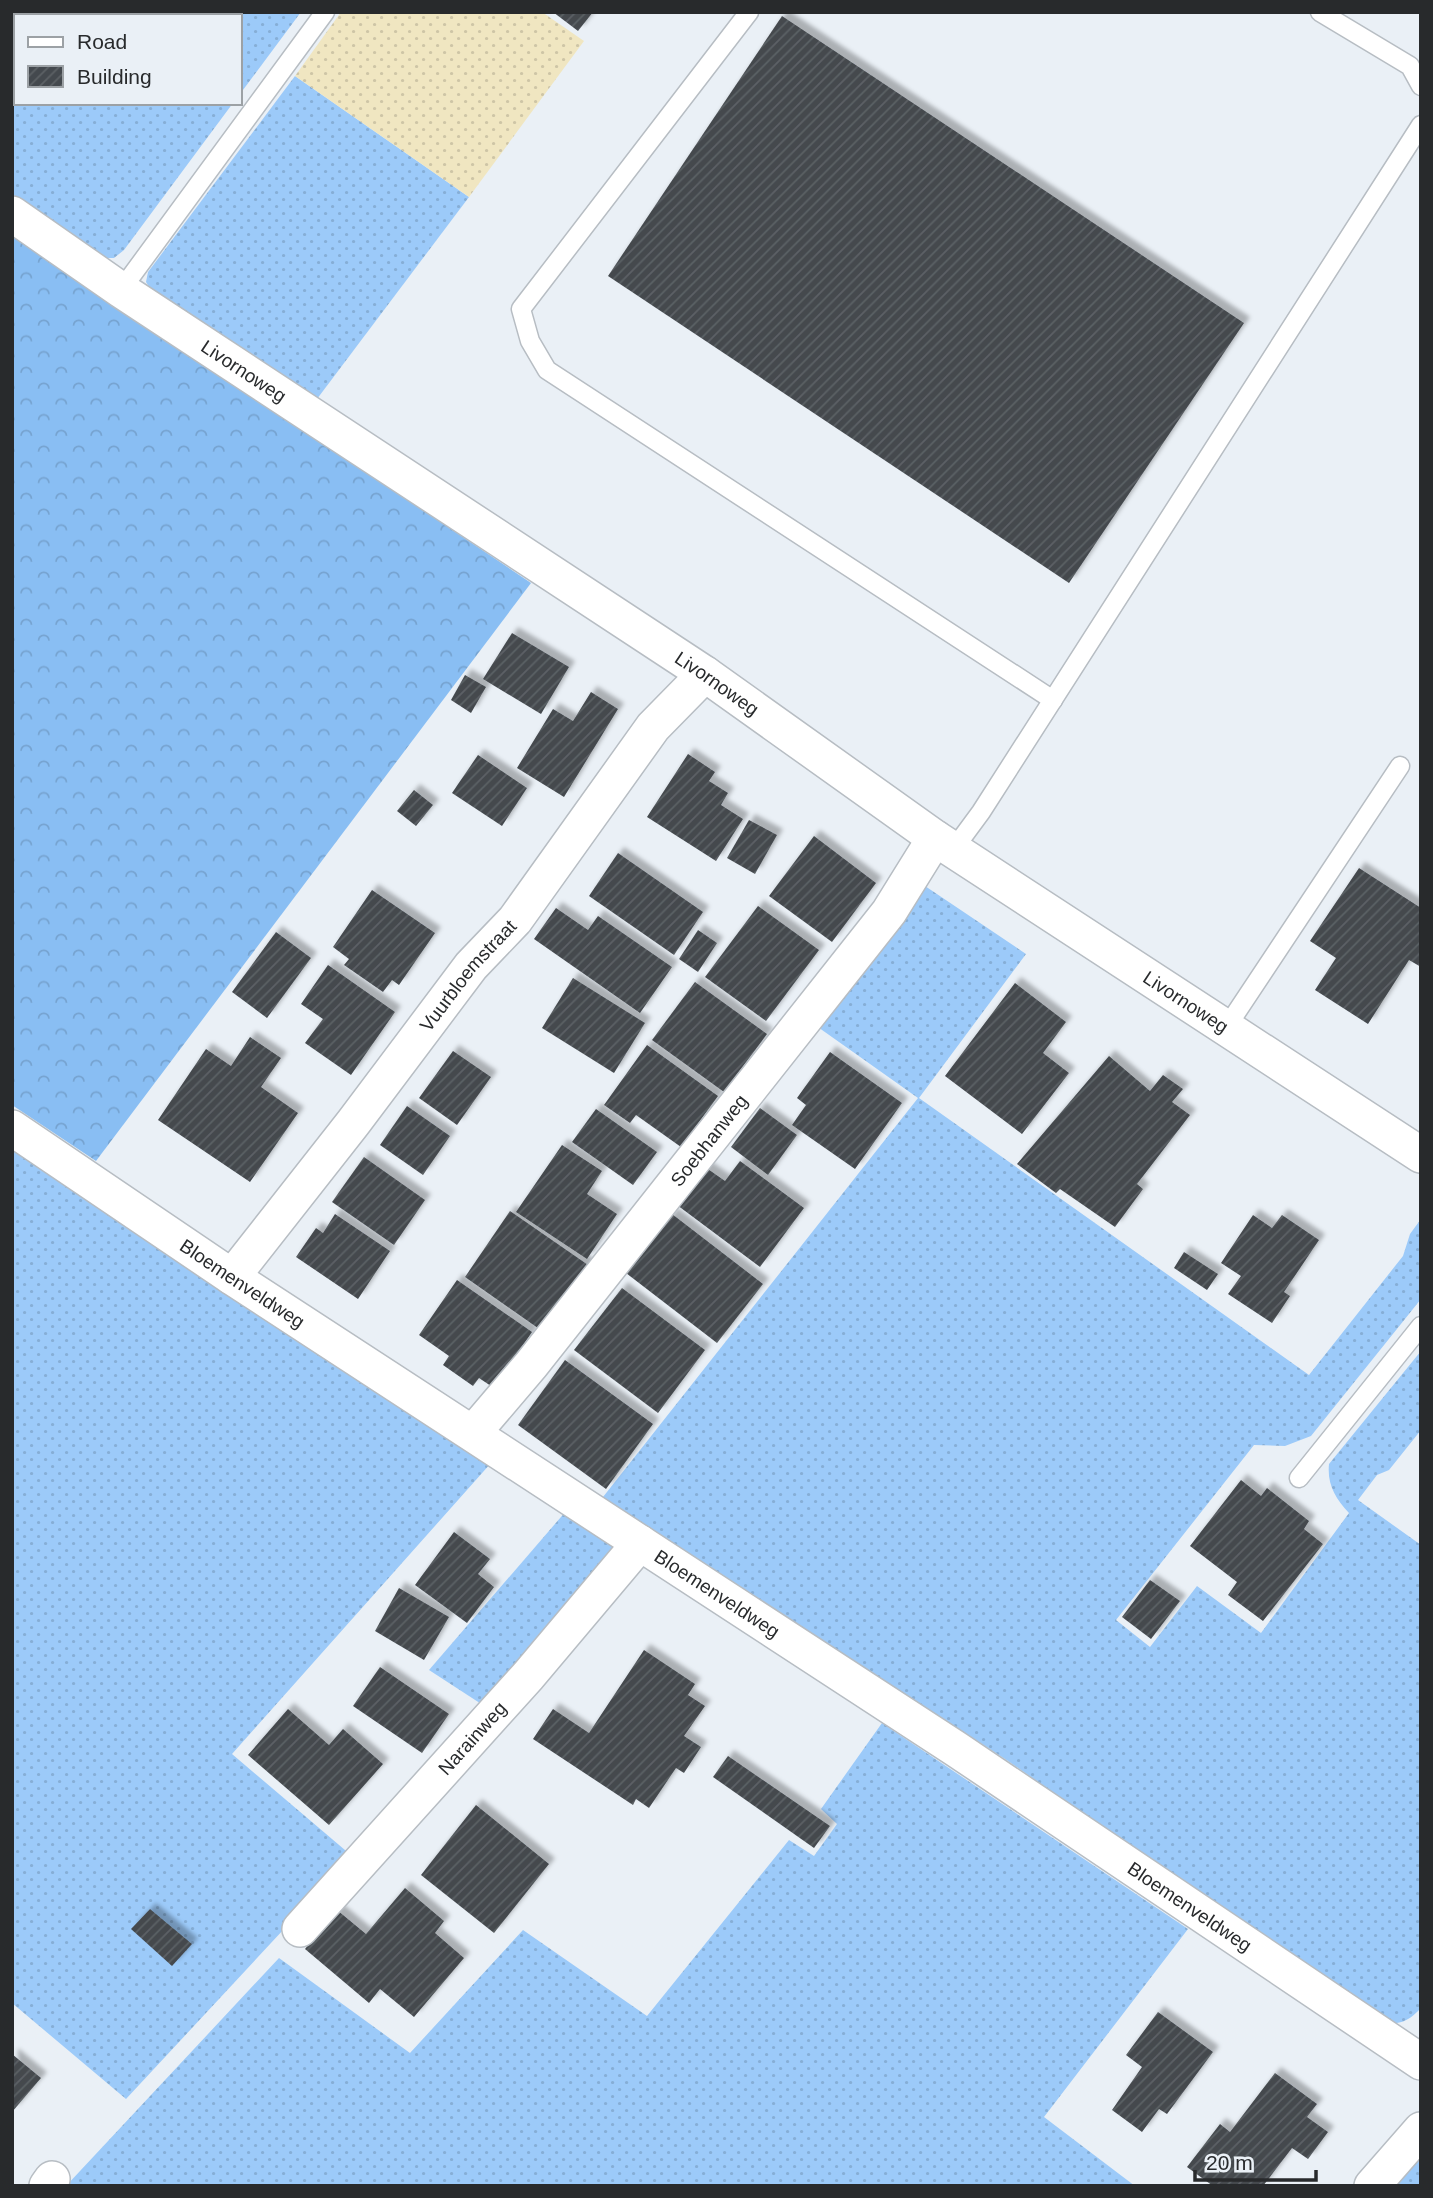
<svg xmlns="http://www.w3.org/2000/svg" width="1433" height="2198" viewBox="0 0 1433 2198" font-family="Helvetica,sans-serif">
  <defs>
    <pattern id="grass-dots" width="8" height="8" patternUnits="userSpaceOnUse" patternTransform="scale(1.75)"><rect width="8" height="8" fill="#9ccaf9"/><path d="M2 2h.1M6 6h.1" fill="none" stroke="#86aed6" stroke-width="1.8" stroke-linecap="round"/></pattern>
    <pattern id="forest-crowns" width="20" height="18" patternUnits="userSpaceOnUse" patternTransform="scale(1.75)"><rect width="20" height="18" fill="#89bef3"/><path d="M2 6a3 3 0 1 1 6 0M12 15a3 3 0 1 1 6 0" fill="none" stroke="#76a3d0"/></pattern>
    <pattern id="sand-dots" width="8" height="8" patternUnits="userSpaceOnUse" patternTransform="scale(1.75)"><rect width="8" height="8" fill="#f0e6c1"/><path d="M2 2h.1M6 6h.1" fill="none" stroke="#cec5a6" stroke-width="1.8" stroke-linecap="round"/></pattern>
    <pattern id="building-hatch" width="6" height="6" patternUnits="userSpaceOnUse" patternTransform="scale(1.75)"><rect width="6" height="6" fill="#44494e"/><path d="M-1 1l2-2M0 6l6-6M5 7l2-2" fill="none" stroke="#5c6165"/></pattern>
    <filter id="shadow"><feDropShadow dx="6" dy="-6" stdDeviation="2" flood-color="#0004"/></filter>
  </defs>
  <rect width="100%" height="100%" fill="#eaf0f6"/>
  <g fill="url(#grass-dots)">
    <path d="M44 12H301L240 94V16H42Z"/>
    <path d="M16 50V103H233L124 250 114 258H104L12 194V55Z"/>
    <path d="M295 76 469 197 317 399 151 290 146 282 148 272Z"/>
    <path d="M925 886 1026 954 919 1098 1309 1375 1403 1256 1410 1234 1421 1219V1299L1311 1436 1285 1446 1254 1445 1116 1620 1150 1647 1197 1586 1261 1633 1349 1513C1335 1498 1327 1484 1329 1464L1421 1351V1430L1389 1470 1377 1475 1358 1500 1421 1545V2008C1409 2021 1400 2025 1384 2023L1008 1761 603 1497 918 1098 815 1025Z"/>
    <path d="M12 1148 491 1463 232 1754 352 1856 126 2099 12 2003Z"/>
    <path d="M567 1510 625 1550 489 1709 429 1670Z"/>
    <path d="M882 1723 1188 1929 1044 2117 1135 2186H66L279 1958 410 2053 523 1930 647 2016 789 1840 814 1856 837 1824 821 1809Z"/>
    <path d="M1421 2145V2186H1384Z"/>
  </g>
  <path fill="url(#forest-crowns)" d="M12 233 531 583 96 1161 12 1105Z"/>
  <path fill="url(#sand-dots)" d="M341 12H542L584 41 469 197 295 76Z"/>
  <g fill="url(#building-hatch)" filter="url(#shadow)">
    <path d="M553 12H593L578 31Z"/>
    <path d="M782 16 1244 323 1069 583 608 276Z"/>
    <path d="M512 633 569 667 541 714 483 679Z"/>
    <path d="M465 675 486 687 471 713 451 700Z"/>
    <path d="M591 692 618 709 564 797 517 768 553 709 573 721Z"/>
    <path d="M688 754 715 772 709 781 728 793 721 805 743 819 716 861 647 817Z"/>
    <path d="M478 755 527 788 502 826 452 793Z"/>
    <path d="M414 790 433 805 416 826 397 811Z"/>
    <path d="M749 820 777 835 755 874 727 858Z"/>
    <path d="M814 836 876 883 832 942 769 896Z"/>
    <path d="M618 853 703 912 674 955 589 896Z"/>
    <path d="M1359 868 1421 908V967L1409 960 1368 1024 1315 990 1336 958 1310 941Z"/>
    <path d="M372 890 435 933 399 985 392 980 383 992 344 965 349 959 333 947Z"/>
    <path d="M758 906 819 950 766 1021 705 977Z"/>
    <path d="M556 908 588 930 598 916 672 967 640 1013 534 939Z"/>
    <path d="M698 930 717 943 698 972 679 959Z"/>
    <path d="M276 932 311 958 267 1018 232 992Z"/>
    <path d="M328 965 395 1012 351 1075 305 1043 323 1019 301 1004Z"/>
    <path d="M573 978 645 1023 614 1073 542 1028Z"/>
    <path d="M695 982 767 1034 724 1092 652 1040Z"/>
    <path d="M1015 983 1066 1022 1043 1053 1069 1073 1022 1134 945 1076Z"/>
    <path d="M250 1037 281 1058 261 1087 298 1113 250 1182 158 1120 206 1049 231 1066Z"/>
    <path d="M647 1045 718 1096 681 1147 636 1115 630 1123 604 1105Z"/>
    <path d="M453 1051 491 1077 457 1125 419 1098Z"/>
    <path d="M830 1052 902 1103 855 1169 792 1125 806 1105 797 1098Z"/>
    <path d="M1109 1056 1150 1091 1163 1075 1183 1089 1172 1102 1190 1115 1137 1184 1143 1189 1115 1227 1060 1189 1056 1193 1017 1164Z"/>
    <path d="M407 1106 450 1136 423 1175 380 1145Z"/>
    <path d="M760 1108 797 1135 768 1175 731 1147Z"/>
    <path d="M596 1109 657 1152 633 1185 572 1142Z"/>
    <path d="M562 1145 602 1171 587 1194 617 1214 587 1259 516 1212Z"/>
    <path d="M364 1157 425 1200 394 1245 332 1202Z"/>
    <path d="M740 1161 804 1208 760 1267 677 1205 705 1167 725 1181Z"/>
    <path d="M510 1211 591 1267 545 1333 465 1277Z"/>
    <path d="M335 1214 390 1251 358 1299 296 1257 316 1228 323 1233Z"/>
    <path d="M672 1214 763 1284 717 1343 626 1273Z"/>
    <path d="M1253 1215 1272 1228 1282 1215 1319 1240 1284 1292 1290 1296 1272 1323 1228 1294 1241 1276 1221 1263Z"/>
    <path d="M1184 1252 1218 1274 1207 1290 1174 1268Z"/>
    <path d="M457 1280 532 1332 494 1388 479 1378 473 1386 443 1365 449 1356 419 1335Z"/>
    <path d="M622 1288 705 1350 658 1413 574 1350Z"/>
    <path d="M565 1360 653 1424 606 1489 518 1425Z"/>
    <path d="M1241 1480 1261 1496 1267 1488 1309 1521 1304 1529 1323 1544 1263 1621 1228 1595 1237 1582 1190 1546Z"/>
    <path d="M454 1532 490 1559 478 1574 494 1587 467 1623 415 1585Z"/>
    <path d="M1150 1580 1180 1601 1151 1639 1122 1617Z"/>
    <path d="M399 1588 449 1617 424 1660 375 1631Z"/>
    <path d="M644 1650 695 1684 688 1695 705 1706 684 1736 701 1747 684 1773 676 1768 649 1808 636 1799 633 1805 533 1739 553 1709 589 1733Z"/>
    <path d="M380 1667 449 1714 422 1753 353 1706Z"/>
    <path d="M288 1709 329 1745 343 1729 383 1764 329 1825 248 1755Z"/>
    <path d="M728 1756 830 1826 814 1848 713 1777Z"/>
    <path d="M476 1805 549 1864 494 1933 421 1875Z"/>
    <path d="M405 1888 444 1921 435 1933 464 1958 414 2017 380 1989 369 2003 305 1949 337 1910 366 1934Z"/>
    <path d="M150 1909 192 1944 172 1966 131 1929Z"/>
    <path d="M1158 2012 1213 2052 1167 2114 1159 2109 1142 2132 1112 2110 1142 2067 1126 2055Z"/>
    <path d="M12 2054 41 2078 12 2112Z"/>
    <path d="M1275 2073 1317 2104 1307 2117 1328 2132 1308 2159 1292 2148 1263 2186H1213L1187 2167 1220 2124 1230 2132Z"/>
  </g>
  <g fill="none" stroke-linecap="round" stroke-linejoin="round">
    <defs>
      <g id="lane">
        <path d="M749 12 521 309 530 341 547 370 1053 700"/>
        <path d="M1320 12 1410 66 1421 86"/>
        <path d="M121 290 325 12"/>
        <path d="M953 850 981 812 1421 125"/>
        <path d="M1226 1028 1400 766"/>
        <path d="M1299 1478 1421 1326"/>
      </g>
      <g id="street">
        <path id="s1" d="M12 214 121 290 705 674 935 838 1421 1155"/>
        <path id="s2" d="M12 1128 232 1277 956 1749 1421 2062"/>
        <path id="s3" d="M232 1277 353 1123 471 966 515 920 653 727 705 674"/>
        <path id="s4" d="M473 1433 531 1365 889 912 935 838"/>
        <path id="s5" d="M300 1929 528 1676 640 1543"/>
        <path d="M47 2186 52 2179"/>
        <path d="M1372 2186 1421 2130"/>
      </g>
    </defs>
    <use href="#lane" stroke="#b7bdc3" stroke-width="21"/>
    <use href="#street" stroke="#b7bdc3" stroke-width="38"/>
    <use href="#lane" stroke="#fff" stroke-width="18"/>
    <use href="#street" stroke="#fff" stroke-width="35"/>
  </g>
  <g text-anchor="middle" stroke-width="7" stroke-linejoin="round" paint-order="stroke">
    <g font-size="19" fill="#282a2c" stroke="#eaf0f6">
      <text dy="7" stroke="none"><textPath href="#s1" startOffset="280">Livornoweg</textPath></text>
      <text dy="7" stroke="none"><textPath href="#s1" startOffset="847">Livornoweg</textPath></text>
      <text dy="7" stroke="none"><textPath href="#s3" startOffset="383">Vuurbloemstraat</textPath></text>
      <text dy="7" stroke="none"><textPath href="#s1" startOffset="1414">Livornoweg</textPath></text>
      <text dy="7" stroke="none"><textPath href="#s4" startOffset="376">Soebhanweg</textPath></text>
      <text dy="7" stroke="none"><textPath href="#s2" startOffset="278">Bloemenveldweg</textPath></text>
      <text dy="7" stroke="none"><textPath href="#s2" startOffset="845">Bloemenveldweg</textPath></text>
      <text dy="7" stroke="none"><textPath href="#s5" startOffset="257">Narainweg</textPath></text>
      <text dy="7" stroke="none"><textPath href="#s2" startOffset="1412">Bloemenveldweg</textPath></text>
    </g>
  </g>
  <rect width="1433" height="2198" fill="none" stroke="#282a2c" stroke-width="28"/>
  <rect x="14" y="14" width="228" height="91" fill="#eaf0f6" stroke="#9ca1a5" stroke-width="2"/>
  <rect x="28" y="37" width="35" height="10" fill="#ffffff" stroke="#9ca1a5" stroke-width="2"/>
  <text x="77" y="49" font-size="21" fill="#282a2c">Road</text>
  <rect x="28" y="66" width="35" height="21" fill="url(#building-hatch)" stroke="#9ca1a5" stroke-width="2"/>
  <text x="77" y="84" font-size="21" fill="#282a2c">Building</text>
  <path d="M1195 2170v10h121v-10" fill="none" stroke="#282a2c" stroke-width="3.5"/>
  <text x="1206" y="2170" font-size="21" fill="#282a2c" stroke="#eaf0f6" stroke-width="5" paint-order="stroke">20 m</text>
</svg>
